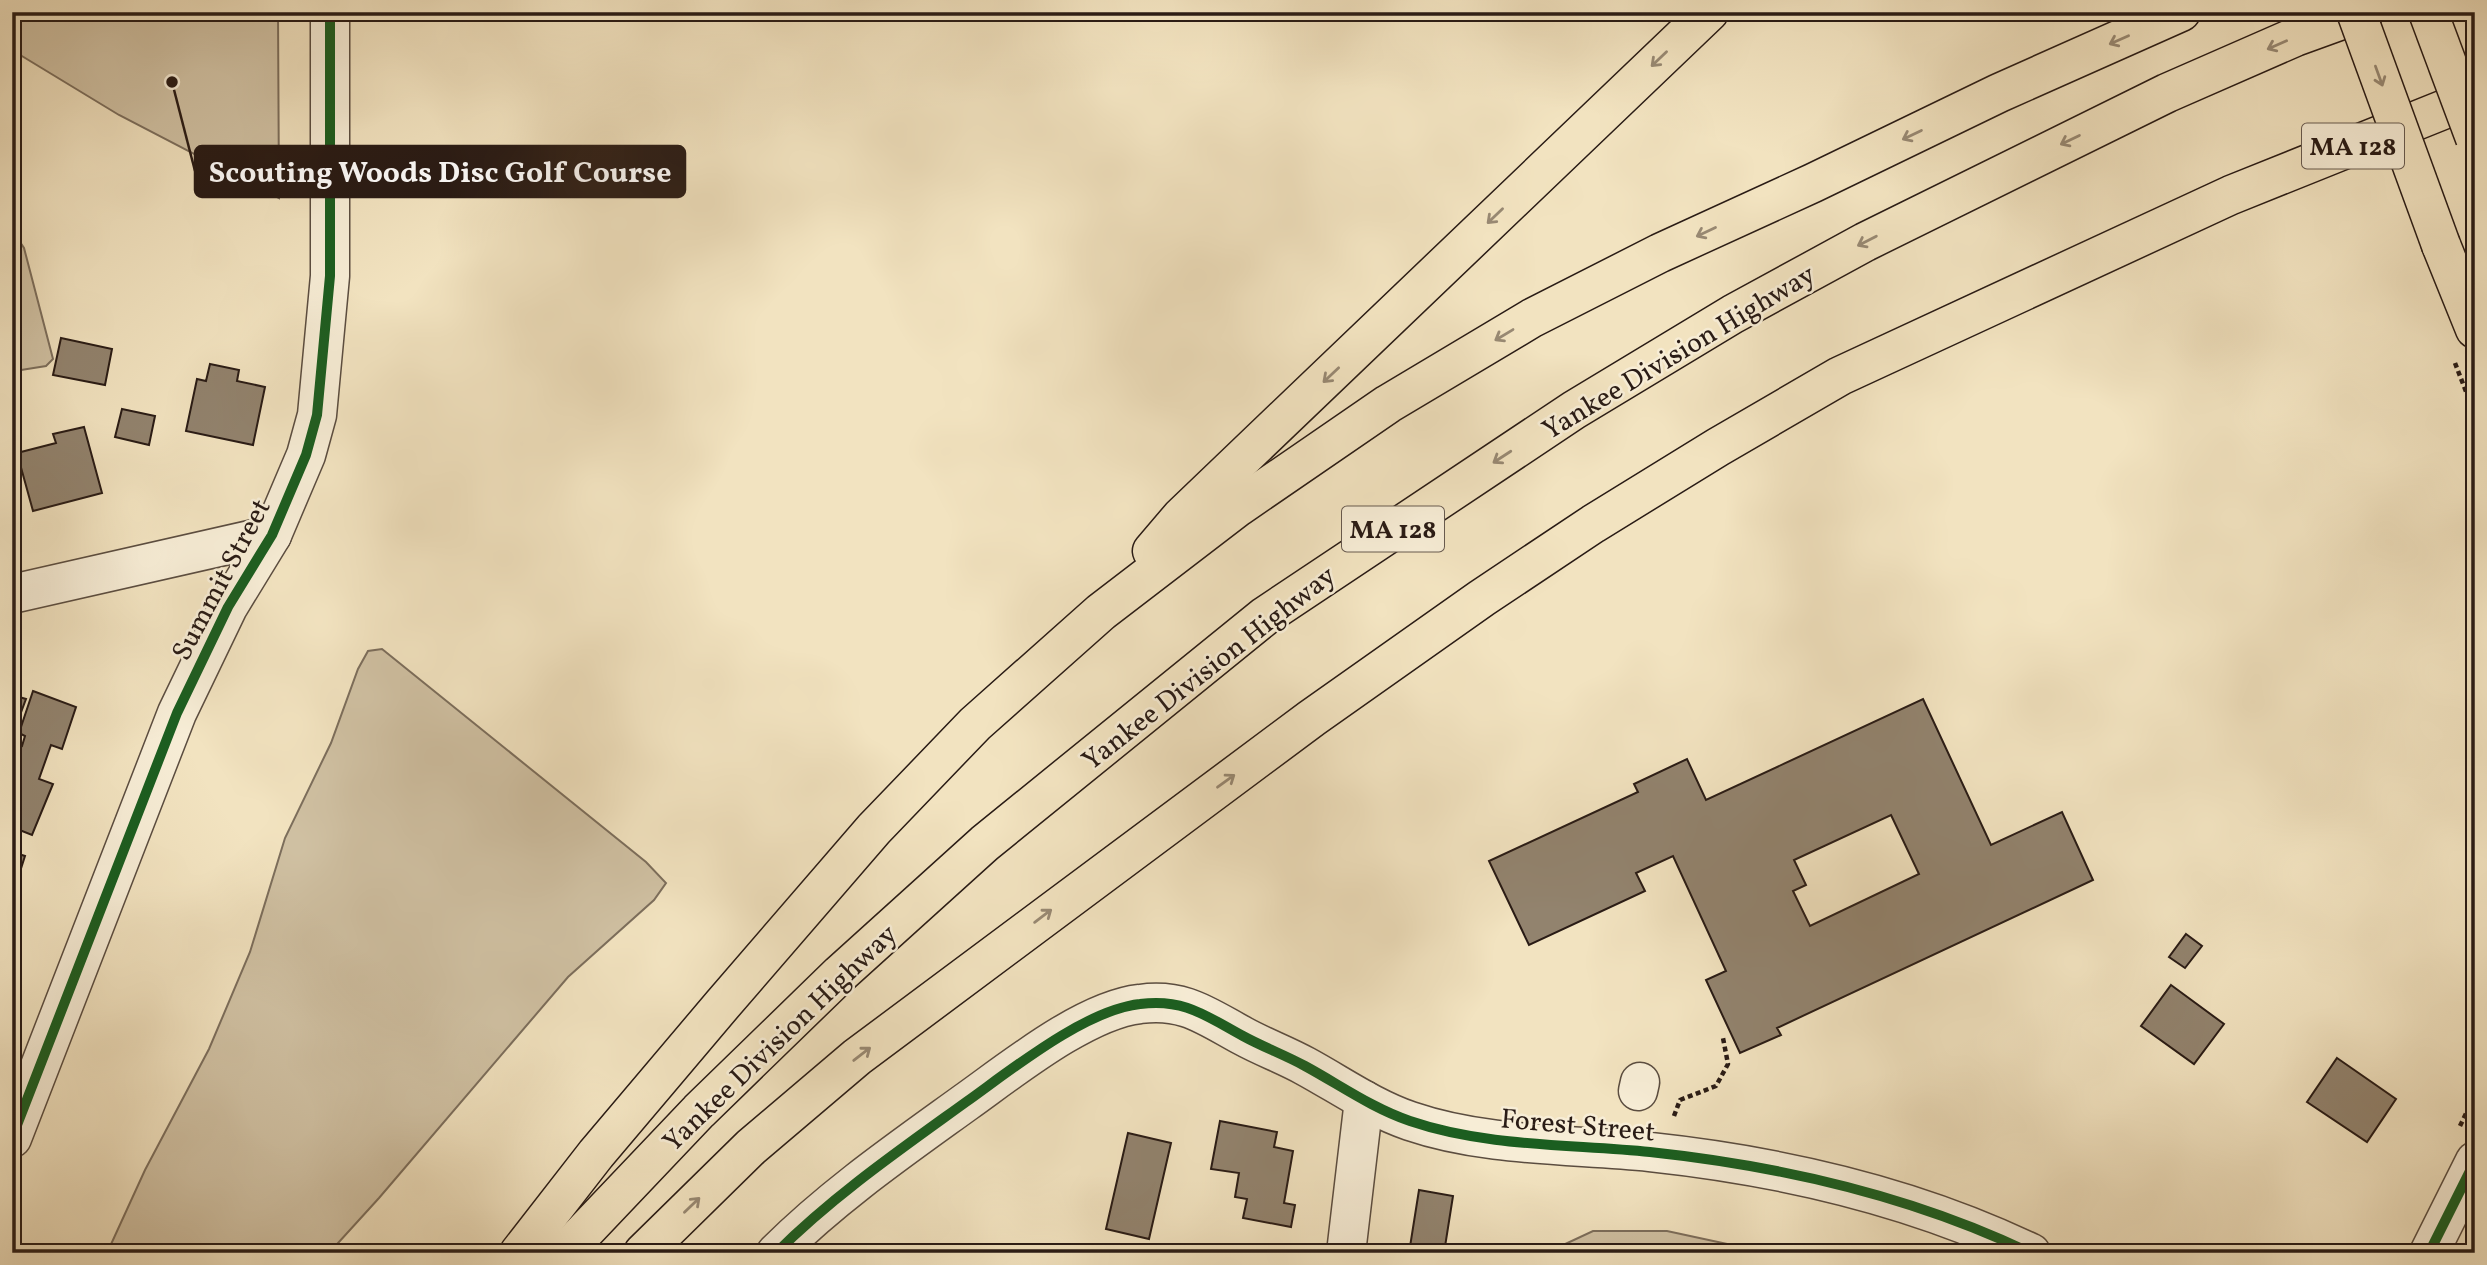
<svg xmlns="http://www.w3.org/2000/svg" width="2487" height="1265" viewBox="0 0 2487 1265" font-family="Vollkorn,serif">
  <rect width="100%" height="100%" fill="#f2e3c0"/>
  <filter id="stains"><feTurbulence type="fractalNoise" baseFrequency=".00286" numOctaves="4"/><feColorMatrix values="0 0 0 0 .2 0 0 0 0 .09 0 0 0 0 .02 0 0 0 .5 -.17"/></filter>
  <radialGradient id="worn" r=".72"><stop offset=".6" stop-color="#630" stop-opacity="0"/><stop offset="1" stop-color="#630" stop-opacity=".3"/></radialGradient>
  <g fill="#d0c1a3" stroke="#7c6e5c" stroke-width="2">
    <path d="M12 12H278L279 198 119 115 12 50Z"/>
    <path d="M12 230 24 248 53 359 46 366 15 371 12 369Z"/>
    <path d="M382 649 646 862 666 883 654 900 568 977 379 1198 329 1253H107L145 1170 209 1049 250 952 285 838 331 743 358 669 368 651Z"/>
    <path d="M1593 1231H1667L1769 1253H1546Z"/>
  </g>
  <g fill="#92836e" stroke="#291b15" stroke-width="2" fill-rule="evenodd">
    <path d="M61 338 112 349 105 385 53 375Z"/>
    <path d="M210 364 239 370 237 381 265 387 253 445 186 431 197 379 206 381Z"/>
    <path d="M122 409 155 416 149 445 115 437Z"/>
    <path d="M84 427 102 493 33 511 17 453 56 443 53 434Z"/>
    <path d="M33 691 76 707 62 749 51 745 39 779 53 784 32 835 12 827V743L22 746 25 736 19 733Z"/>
    <path d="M12 695 26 699 17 723 12 722Z"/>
    <path d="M1923 699 1991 845 2062 812 2093 880 1777 1028 1781 1035 1740 1053 1706 980 1726 971 1673 856 1636 873 1645 891 1529 945 1489 861 1638 792 1634 784 1687 759 1706 800ZM1891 815 1919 874 1810 926 1793 891 1806 885 1794 860Z"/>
    <path d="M12 852 25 856 17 881 12 880Z"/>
    <path d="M2186 934 2202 946 2185 968 2169 957Z"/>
    <path d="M2171 985 2224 1024 2194 1064 2141 1026Z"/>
    <path d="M2337 1058 2396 1099 2367 1142 2307 1102Z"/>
    <path d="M1220 1121 1277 1132 1274 1147 1293 1151 1284 1203 1295 1205 1291 1227 1243 1218 1247 1199 1235 1197 1239 1173 1211 1169Z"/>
    <path d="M1128 1133 1171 1143 1149 1239 1106 1229Z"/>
    <path d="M1419 1190 1453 1196 1444 1253H1409Z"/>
  </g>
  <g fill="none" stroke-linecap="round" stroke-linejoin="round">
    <defs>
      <g id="minor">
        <path d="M12 594 272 535"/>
        <path d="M1638 1091 1640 1082"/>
        <path d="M12 1138 177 713 228 607 272 535 306 455 317 415 330 276V12"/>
        <path d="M776 1253C833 1196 901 1149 966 1102 1011 1070 1085 1010 1140 1004 1184 998 1206 1016 1243 1036 1263 1047 1285 1055 1305 1066 1340 1085 1372 1108 1410 1121 1486 1147 1571 1144 1650 1152 1781 1166 1912 1196 2031 1253"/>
        <path d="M1346 1253 1364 1100"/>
        <path d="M2429 1253 2475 1161"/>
      </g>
      <path id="major" d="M2441 245 2475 329"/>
      <g id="highway">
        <path d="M1152 551 1181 517 1252 449 1709 12"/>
        <path d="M519 1253 596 1154 722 1005 874 829 975 724 1101 612 1238 507 1388 404 1532 318 1660 253 1813 183 1999 93 2181 12"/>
        <path d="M564 1253 699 1111 840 974 985 843 1265 616 1574 410 1733 314 1865 242 2167 93 2295 37 2364 12"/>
        <path d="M643 1253 751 1147 857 1057 1312 718 1482 598 1593 524 1718 447 1840 376 2231 195 2475 97"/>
      </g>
    </defs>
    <use href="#minor" stroke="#5b4d40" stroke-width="41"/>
    <use href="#major" stroke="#291b15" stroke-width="41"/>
    <use href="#highway" stroke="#291b15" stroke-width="41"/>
    <g stroke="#291b15" stroke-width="4.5" stroke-dasharray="5 3.5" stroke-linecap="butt">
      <path d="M2455 363 2475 415"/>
      <path d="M1674 1116 1680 1100 1716 1086 1728 1064 1723 1038"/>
      <path d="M2460 1126 2475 1095"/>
    </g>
    <use href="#minor" stroke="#f7edd6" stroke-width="38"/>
    <use href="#major" stroke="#f2e3c0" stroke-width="38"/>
    <use href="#highway" stroke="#f2e3c0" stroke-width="38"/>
    <defs>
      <g id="major-bridge">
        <path d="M2356 12 2441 245"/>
        <path d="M2428 12 2475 138"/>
      </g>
    </defs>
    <use href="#major-bridge" stroke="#291b15" stroke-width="41" stroke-linecap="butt"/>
    <use href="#major-bridge" stroke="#f2e3c0" stroke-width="38"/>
    <defs>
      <g id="cycleway">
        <path d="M12 1138 177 713 228 607 272 535 306 455 317 415 330 276V12"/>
        <path d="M776 1253C833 1196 901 1149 966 1102 1011 1070 1085 1010 1140 1004 1184 998 1206 1016 1243 1036 1263 1047 1285 1055 1305 1066 1340 1085 1372 1108 1410 1121 1486 1147 1571 1144 1650 1152 1781 1166 1912 1196 2031 1253"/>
        <path d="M2429 1253 2475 1161"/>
      </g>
    </defs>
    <use href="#cycleway" stroke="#f7edd6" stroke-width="15"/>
    <use href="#cycleway" stroke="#1b5e20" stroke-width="10"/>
  </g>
  <defs><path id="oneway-shaft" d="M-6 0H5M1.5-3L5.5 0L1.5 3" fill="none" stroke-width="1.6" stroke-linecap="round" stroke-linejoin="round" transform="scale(1.75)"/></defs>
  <g stroke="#988973">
    <use href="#oneway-shaft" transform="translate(2119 40) rotate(156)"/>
    <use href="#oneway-shaft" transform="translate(2277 45) rotate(156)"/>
    <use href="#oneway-shaft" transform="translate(1659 59) rotate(136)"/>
    <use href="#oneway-shaft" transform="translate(2379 76) rotate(70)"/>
    <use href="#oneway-shaft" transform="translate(1912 135) rotate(154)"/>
    <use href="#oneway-shaft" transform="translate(2070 140) rotate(154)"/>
    <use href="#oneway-shaft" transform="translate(1495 216) rotate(136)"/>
    <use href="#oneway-shaft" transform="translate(1706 232) rotate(155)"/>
    <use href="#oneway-shaft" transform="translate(1867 241) rotate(153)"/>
    <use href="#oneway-shaft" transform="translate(1504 335) rotate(149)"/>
    <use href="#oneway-shaft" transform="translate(1331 375) rotate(137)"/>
    <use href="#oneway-shaft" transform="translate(1502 457) rotate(147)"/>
    <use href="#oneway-shaft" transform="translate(1226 781) rotate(-36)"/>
    <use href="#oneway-shaft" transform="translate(1043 916) rotate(-37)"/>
    <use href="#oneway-shaft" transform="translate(862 1054) rotate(-38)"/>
    <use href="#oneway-shaft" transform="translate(692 1205) rotate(-44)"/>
  </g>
  <g text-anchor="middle" stroke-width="5" stroke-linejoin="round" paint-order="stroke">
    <g fill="#f7edd6" stroke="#675a4f" stroke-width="2">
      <rect x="2302" y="123.5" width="102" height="45" rx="5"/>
      <rect x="1342" y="506.5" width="102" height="45" rx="5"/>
    </g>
    <g font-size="26" font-weight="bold" fill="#291b15">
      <text x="2353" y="155">MA 128</text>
      <text x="1393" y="538">MA 128</text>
    </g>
    <g font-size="28" fill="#291b15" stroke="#f7edd6">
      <text transform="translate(1678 351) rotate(-31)" y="10">Yankee Division Highway</text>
      <text transform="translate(220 579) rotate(-62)" y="10">Summit Street</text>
      <text transform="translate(1208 667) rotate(-38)" y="10">Yankee Division Highway</text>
      <text transform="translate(779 1037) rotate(-44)" y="10">Yankee Division Highway</text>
      <text transform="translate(1578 1124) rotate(5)" y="10">Forest Street</text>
    </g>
  </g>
  <path fill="none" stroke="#291b15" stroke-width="2.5" d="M172 82L195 171"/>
  <circle fill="#291b15" stroke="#f7edd6" stroke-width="2.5" cx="172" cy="82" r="7"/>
  <rect fill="#291b15" stroke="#291b15" stroke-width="2.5" x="195" y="146" width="490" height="51" rx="7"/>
  <g font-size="30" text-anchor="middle" font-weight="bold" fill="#fff">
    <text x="440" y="182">Scouting Woods Disc Golf Course</text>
  </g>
  <rect width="2487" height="1265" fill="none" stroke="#f2e3c0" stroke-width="42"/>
  <rect x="14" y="14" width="2459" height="1237" fill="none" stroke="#291b15" stroke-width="3.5"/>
  <rect x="21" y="21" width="2445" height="1223" fill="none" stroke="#291b15" stroke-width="2"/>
  <rect width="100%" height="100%" filter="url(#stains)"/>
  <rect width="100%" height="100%" fill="url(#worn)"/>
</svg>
